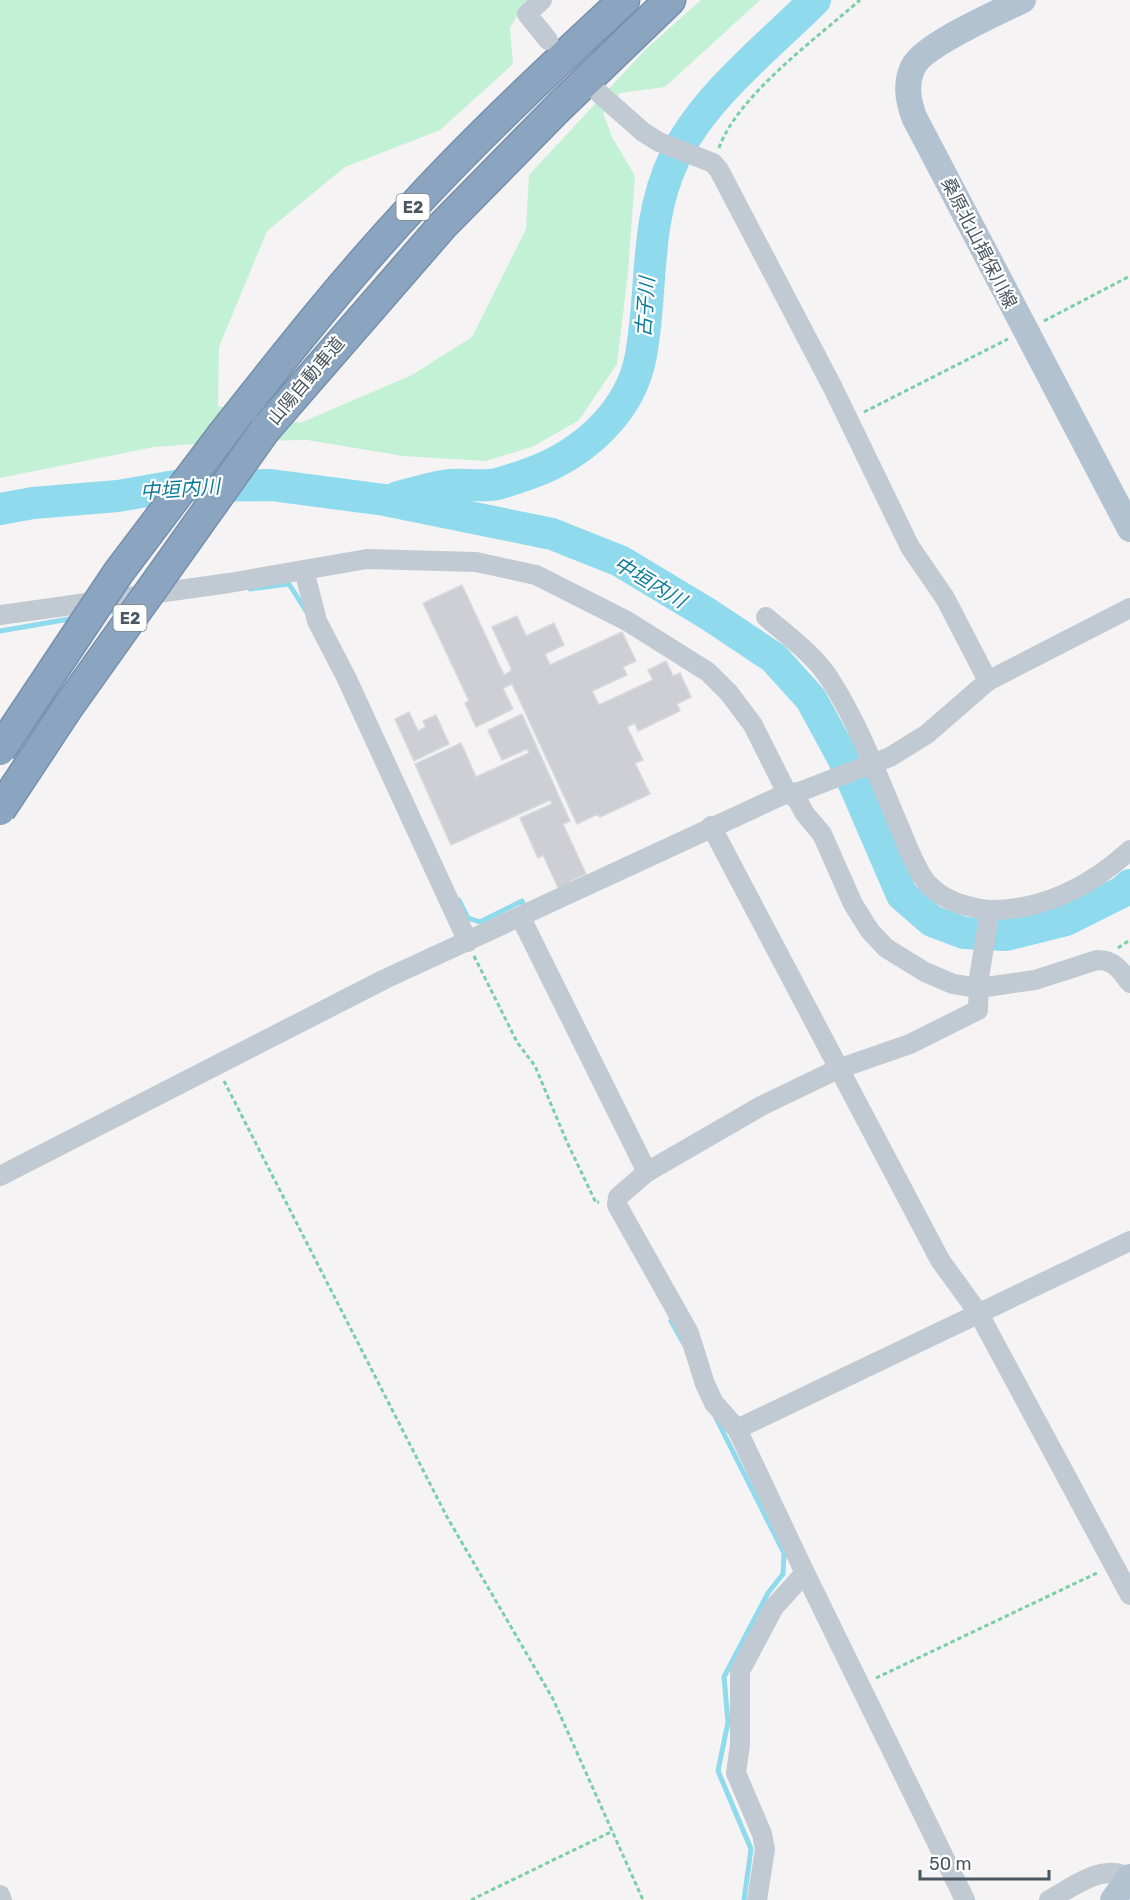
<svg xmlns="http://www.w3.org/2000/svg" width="1130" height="1900" viewBox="0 0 1130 1900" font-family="Rubik,'Noto Sans JP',sans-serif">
  <rect width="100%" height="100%" fill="#f5f3f3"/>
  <path fill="#c3f1d5" d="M0 0H526L510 28 513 64 440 130 345 167 267 231 219 347 218 406 300 423 412 375 472 337 526 229 529 175 646 49 701 0H760L665 87 620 93 603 113 612 137 635 176 628 272 617 364 579 420 534 446 486 461 403 456 307 440 234 441 154 447 0 478Z"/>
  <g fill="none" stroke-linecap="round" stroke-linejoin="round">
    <g stroke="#90daee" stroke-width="5">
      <path d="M250 589 289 584 306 611"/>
      <path d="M105 613 125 609"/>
      <path d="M0 631 75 618"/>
      <path d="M459 900 468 918 480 922 522 901 527 911"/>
      <path d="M671 1321 684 1344"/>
      <path d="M716 1418 784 1553 783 1574 768 1593 724 1677 728 1722 718 1771 751 1849 744 1900"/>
    </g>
    <g stroke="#90daee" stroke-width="32">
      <path d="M398 497C415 493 433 487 451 485 466 484 482 487 497 484 508 481 520 477 531 473 583 454 631 412 641 355 653 289 644 222 674 159 702 98 768 47 815 0"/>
      <path d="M0 509 33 503 118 496 175 486 271 485 385 500 552 534 620 561 708 614 774 658 811 699 842 756 902 895 932 921 964 933 1006 935 1066 920 1122 892 1130 885"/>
    </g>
  </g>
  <g fill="#cdcfd5" stroke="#d7d9de" stroke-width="1.5">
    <path d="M462 585 504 675 511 671V668L492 627 517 616 526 636 554 623 564 645 545 654 550 665 622 632 636 661 623 667 627 675 592 691 599 705 653 680 648 670 666 661 673 676 680 673 691 697 677 704 680 711 638 731 635 723 627 727 643 760 635 763 650 794 600 817 598 814 577 824 512 684 503 688 513 709 476 727 465 703 469 701 423 603Z"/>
    <path d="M409 712 418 731 426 727 423 721 436 715 449 744 414 761 395 719Z"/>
    <path d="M522 714 570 821 563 824 586 874 571 881 574 886 560 892 543 855 538 858 520 818 552 804 550 800 451 845 415 764 461 743 476 777 529 753 527 749 502 760 488 730Z"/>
  </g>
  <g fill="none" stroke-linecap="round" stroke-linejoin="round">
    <defs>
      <g id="highway">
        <path d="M265 430 443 225 560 106 670 0"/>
        <path d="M223 434C286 354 349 274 419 200 484 130 554 65 624 0"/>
      </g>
    </defs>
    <use href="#highway" stroke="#7690ad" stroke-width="33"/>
    <g stroke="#7ad0a6" stroke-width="3" stroke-dasharray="4.5 3" stroke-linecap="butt">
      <path d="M719 148C737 96 818 37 860 0"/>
      <path d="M1044 321 1130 276"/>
      <path d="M864 412 1008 339"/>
      <path d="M1118 948 1130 940"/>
      <path d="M474 956 517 1042 535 1066 566 1140 596 1203 599 1202"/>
      <path d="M224 1081 447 1517 553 1699 643 1900"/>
      <path d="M876 1678 1097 1573"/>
      <path d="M471 1900 613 1831"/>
    </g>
    <g stroke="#c1cad2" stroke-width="20">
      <path d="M542 0 527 14 548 40"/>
      <path d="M599 93 643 132 659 142 713 163 719 170 833 388 910 547 945 598 988 681"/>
      <path d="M304 570 317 621 346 677 468 942"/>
      <path d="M0 615 229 583 367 559 476 562 536 575 627 621 708 672 729 693 753 725 787 793 797 799 805 814 822 834 853 904 870 931 886 948 925 972 953 984 979 988 1035 980 1097 960C1115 960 1120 970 1130 983"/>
      <path d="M711 826 940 1260 979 1314 1130 1595"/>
      <path d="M988 910C1042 911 1091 886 1130 850"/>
      <path d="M521 918 647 1172"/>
      <path d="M0 1176 385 979 787 793 799 792 890 757 927 734 988 681 1130 608"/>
      <path d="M737 1429 714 1403 705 1384 689 1333 617 1205 618 1197 647 1172 763 1105 838 1069 910 1044 978 1010 979 978 989 916 988 910C966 907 943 901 927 883 914 867 907 844 899 826 878 777 859 725 831 681 815 655 789 637 766 617"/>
      <path d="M0 1895 2 1900"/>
      <path d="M757 1900 765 1849 762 1834 736 1773 740 1745V1671L774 1607 805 1573"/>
      <path d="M965 1900 805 1573 737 1429 1130 1241"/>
      <path d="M1049 1900C1073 1887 1103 1862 1130 1878"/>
    </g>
    <g stroke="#b3c2d1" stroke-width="26">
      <path d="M1023 0C999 12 923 45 913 67 905 84 908 100 914 117L1130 529"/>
      <path d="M1113 1900 1130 1877"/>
    </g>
    <use href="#highway" stroke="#8ba5c1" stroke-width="30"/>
    <defs>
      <g id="highway-bridge">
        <path d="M0 750 118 573 223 434"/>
        <path d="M0 810 68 707 265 430"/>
      </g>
    </defs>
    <use href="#highway-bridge" stroke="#7690ad" stroke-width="33" stroke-linecap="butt"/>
    <use href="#highway-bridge" stroke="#8ba5c1" stroke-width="30"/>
  </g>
  <g text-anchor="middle" stroke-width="4.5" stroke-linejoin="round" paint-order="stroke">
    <g fill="#fff" stroke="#808990" stroke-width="1.5">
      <rect x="396.5" y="194" width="33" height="26" rx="4.5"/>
      <rect x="113.5" y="605" width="33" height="26" rx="4.5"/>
    </g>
    <g font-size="16" font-weight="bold" fill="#4a5661">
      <text x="413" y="213">E2</text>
      <text x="130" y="624">E2</text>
    </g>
    <g font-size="18" fill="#4a5661" stroke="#fff">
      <text transform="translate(979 243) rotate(63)" y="6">桑原北山揖保川線</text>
      <text transform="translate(306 381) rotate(-50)" y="6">山陽自動車道</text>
    </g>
    <g font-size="20" font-style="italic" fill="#0c7c9b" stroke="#fff">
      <text transform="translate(645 307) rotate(-86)" y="7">古子川</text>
      <text transform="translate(180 489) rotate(-4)" y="7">中垣内川</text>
      <text transform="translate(650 582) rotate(31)" y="7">中垣内川</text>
    </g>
  </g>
  <path d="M920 1870v9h129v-9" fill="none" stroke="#4a5661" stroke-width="3"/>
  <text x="929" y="1870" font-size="18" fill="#4a5661" stroke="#ffffff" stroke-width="4.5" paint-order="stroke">50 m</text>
</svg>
